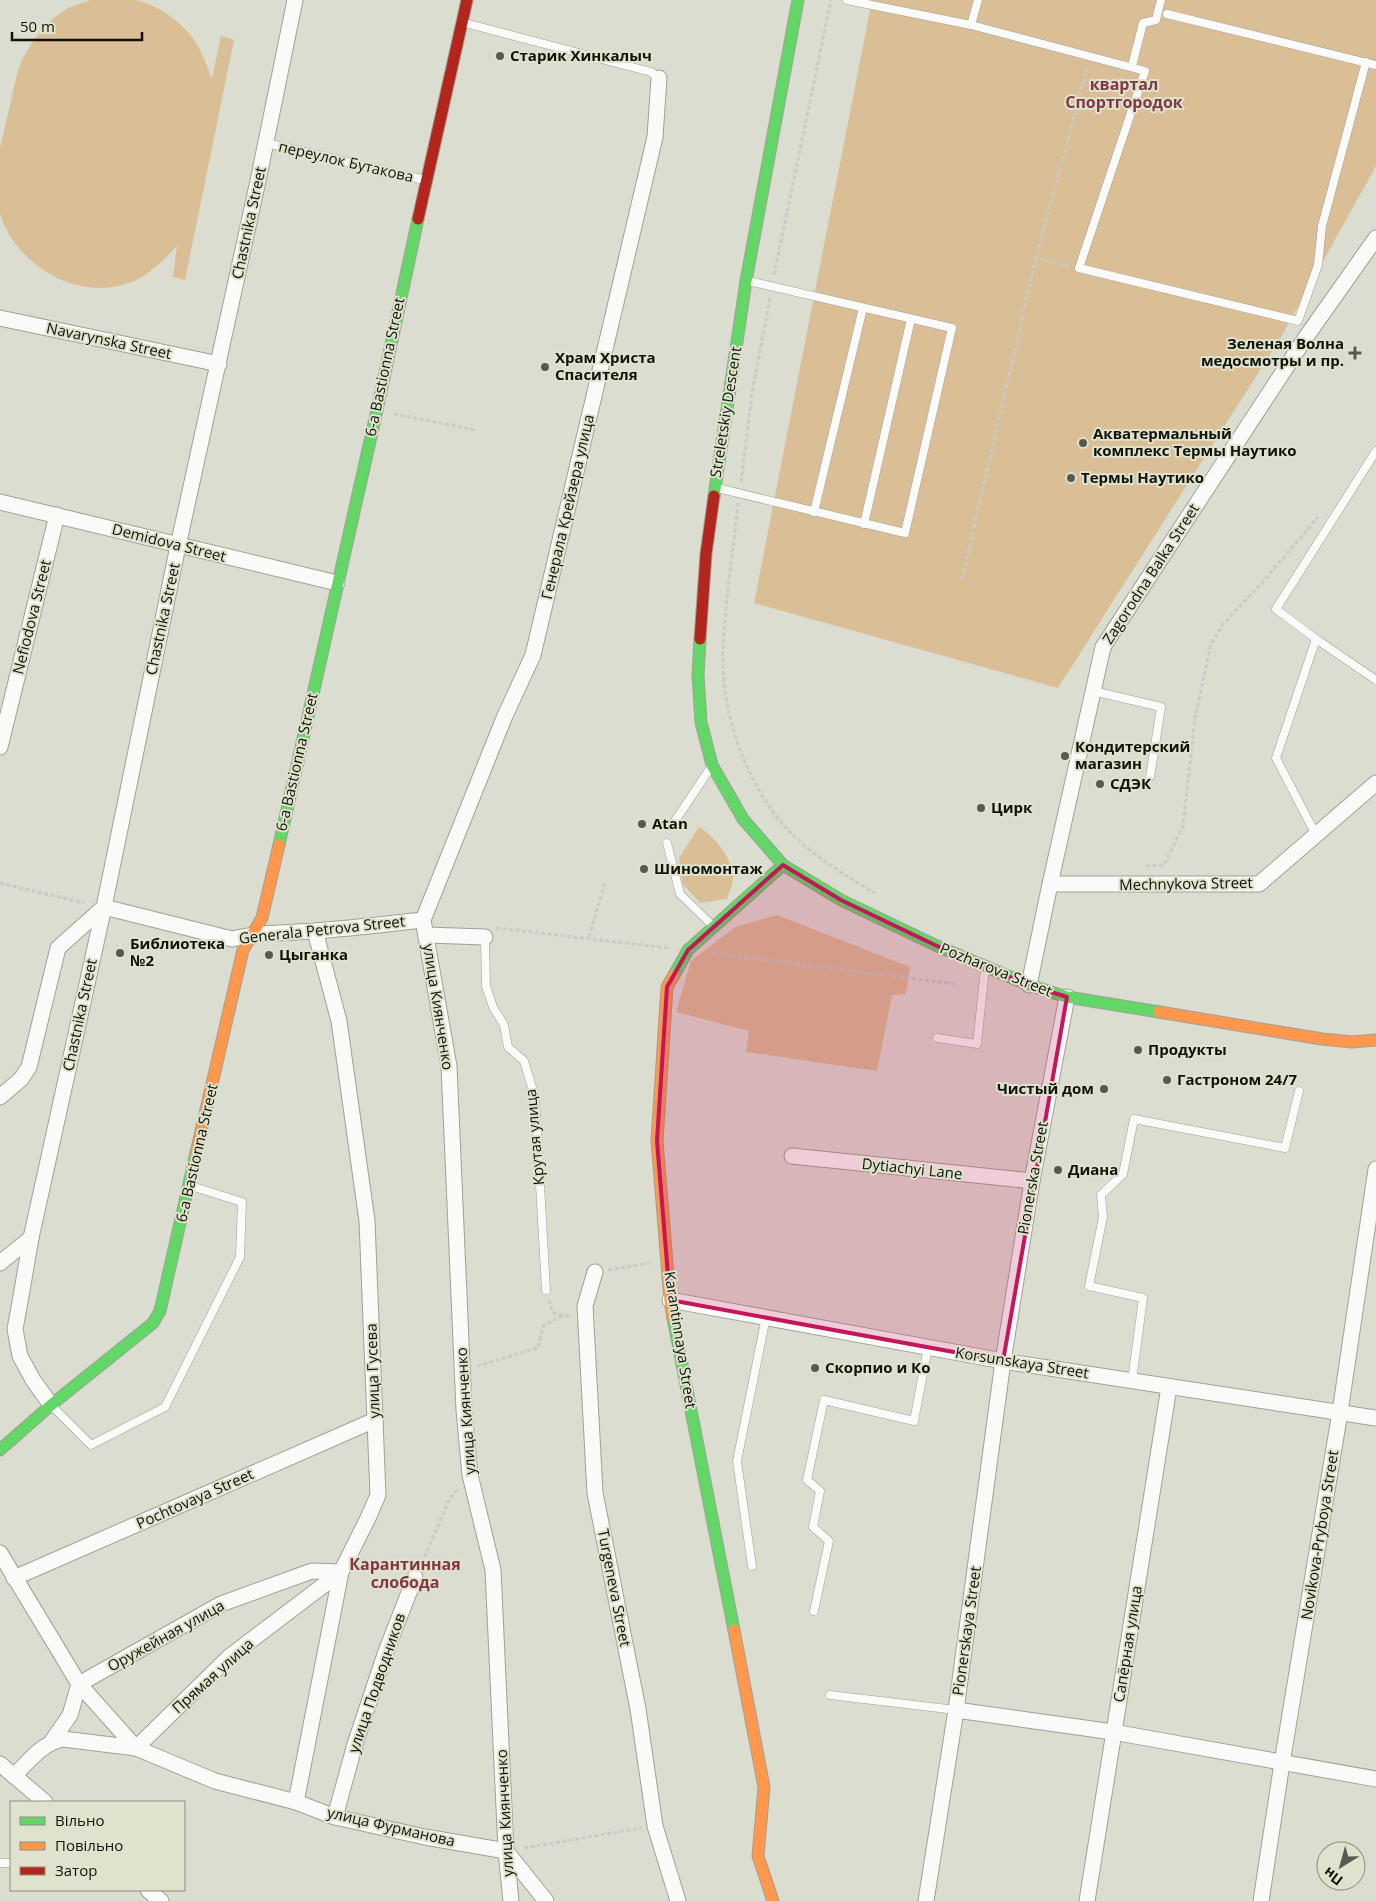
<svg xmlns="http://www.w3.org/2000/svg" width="1376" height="1901" viewBox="0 0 1376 1901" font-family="'Open Sans',sans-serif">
  <rect width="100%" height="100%" fill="#dcddd1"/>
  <g fill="#dabe95">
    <path d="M90 0C104 0 119 0 133 0 158 3 186 25 198 46 204 56 207 68 212 78L221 36 234 40 185 280 173 277 177 246C165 259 152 272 136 280 82 305 17 267 0 214V148L18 70 23 58 35 38 52 19 68 8Z"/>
    <path d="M872 0H1376V166L1281 337 1058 688 754 603Z"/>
    <path d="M699 827C713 835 733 859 733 877 733 884 729 893 727 899L700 903 682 883 679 858Z"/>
    <path d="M777 915 910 967 906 994 892 995 877 1071 746 1052 749 1031 676 1012 691 961 735 927Z"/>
  </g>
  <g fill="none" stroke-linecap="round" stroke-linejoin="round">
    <defs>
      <g id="lane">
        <path d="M847 0 971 25 1145 71 1079 268 1298 321 1318 265 1322 226 1366 62"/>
        <path d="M1167 14 1376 65"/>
        <path d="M465 23 651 72 659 78"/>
        <path d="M971 25 978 0"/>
        <path d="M1132 66 1143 23 1156 20 1161 0"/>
        <path d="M266 143 425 180"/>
        <path d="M717 488 905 533 952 328 748 281"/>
        <path d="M814 512 863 308"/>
        <path d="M864 524 911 319"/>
        <path d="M1316 639 1276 609 1376 451"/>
        <path d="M1093 691 1161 707 1150 777"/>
        <path d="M675 821 711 767"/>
        <path d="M1316 835 1276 758 1316 639 1376 680"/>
        <path d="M667 843 680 894 713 926"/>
        <path d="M485 937 486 986 493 1007 504 1025 508 1047 524 1061 535 1097 546 1290"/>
        <path d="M937 1038 977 1044 985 969"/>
        <path d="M1132 1381 1143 1298 1089 1286 1103 1217 1101 1195 1123 1174 1134 1119 1285 1148 1299 1091"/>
        <path d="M53 1407 91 1445 165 1407 240 1257 242 1202 191 1186"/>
        <path d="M752 1566 737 1461 766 1317"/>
        <path d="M814 1611 829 1541 813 1527 820 1491 807 1480 824 1400 914 1421 928 1347"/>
        <path d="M830 1695 956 1710"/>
        <path d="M0 1863H11"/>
      </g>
      <g id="street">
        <path d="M0 318 219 364"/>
        <path d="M0 502 337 583"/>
        <path d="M0 747 57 515"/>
        <path d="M1050 884H1259L1376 783"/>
        <path d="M423 920 449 1066 464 1410 470 1475 493 1570 506 1851 511 1901"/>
        <path d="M423 920 504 718 533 655 655 137 659 78"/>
        <path d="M426 935 485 937"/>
        <path d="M1029 985 1050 884 1103 647 1306 337 1376 238"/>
        <path d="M0 1097 21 1079 29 1067 58 948 104 907 232 939C260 932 287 933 316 931 352 928 388 924 423 920"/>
        <path d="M792 1156 1032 1181"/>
        <path d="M0 1263 31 1238"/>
        <path d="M595 1272 585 1306 595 1493 638 1709 655 1826 678 1901"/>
        <path d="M670 1300 1003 1361 1376 1418"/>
        <path d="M51 1405 33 1380 20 1356 15 1329 20 1302 31 1238 104 907 178 546 258 181 295 0"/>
        <path d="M0 1553 79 1684 136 1748 229 1657 341 1572"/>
        <path d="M14 1578 375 1420"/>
        <path d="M956 1710 1113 1732 1376 1779"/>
        <path d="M52 1741 70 1715 79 1684 221 1604 312 1571 341 1572"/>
        <path d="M0 1764 45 1802"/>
        <path d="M14 1776C30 1760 41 1744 63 1739L136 1748 215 1781 296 1802 335 1817 425 1837 506 1851"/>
        <path d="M296 1802 341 1572 369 1516 378 1495 367 1221 339 1021 315 931"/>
        <path d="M335 1817 355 1744 385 1654 415 1577"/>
        <path d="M506 1851 546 1901"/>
        <path d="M148 1890 161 1901"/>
        <path d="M926 1901 956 1710 1003 1361 1032 1181 1067 997"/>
        <path d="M1087 1901 1169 1387"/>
        <path d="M1261 1901 1282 1763 1340 1412 1376 1169"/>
      </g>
      <g id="fast">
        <path d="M714 496 746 281 798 0"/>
        <path d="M700 639 698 675 701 722 712 765 743 819 783 865 841 900 935 945 1029 985 1067 997 1159 1012"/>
        <path d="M279 845 377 410 418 219"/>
        <path d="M674 975 688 950 783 865"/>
        <path d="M673 1318 734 1630"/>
        <path d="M0 1450 51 1405 153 1323 160 1311 196 1153"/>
      </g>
      <g id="slow">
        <path d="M1159 1012 1322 1039 1352 1042 1376 1040"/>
        <path d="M196 1153 243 950 262 918 279 845"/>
        <path d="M673 1318 670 1300 657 1141 667 987 674 975"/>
        <path d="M734 1630 764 1787 758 1856 773 1901"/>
      </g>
      <g id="jam">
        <path d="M418 219 467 0"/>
        <path d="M700 639 706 554 714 496"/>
      </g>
    </defs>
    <use href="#lane" stroke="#a0a097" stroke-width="9"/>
    <use href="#street" stroke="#a0a097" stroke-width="17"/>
    <use href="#fast" stroke="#a0a097" stroke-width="13"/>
    <use href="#slow" stroke="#a0a097" stroke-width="13"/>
    <use href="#jam" stroke="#a0a097" stroke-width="13"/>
    <g stroke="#cacac7" stroke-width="3" stroke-dasharray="4 2.5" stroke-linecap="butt">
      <path d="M1069 266 1036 258 1087 68"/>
      <path d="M774 275 831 0"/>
      <path d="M394 414 475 430"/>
      <path d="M741 482 752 393 770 298"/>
      <path d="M738 503C733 552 725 601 723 650 721 709 741 770 777 817 800 848 842 874 875 893"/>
      <path d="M962 579 1036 258"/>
      <path d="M1146 866 1164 865 1183 826 1195 718 1211 644 1223 624 1261 584 1318 517"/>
      <path d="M0 883 84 903"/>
      <path d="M496 928 669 948"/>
      <path d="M589 937 605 883"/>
      <path d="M712 953 956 984"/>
      <path d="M608 1270 649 1263"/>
      <path d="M549 1300 553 1313 570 1316"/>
      <path d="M477 1366 538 1348 543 1326 564 1315"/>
      <path d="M422 1563 449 1500 457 1490"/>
      <path d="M524 1848 641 1828"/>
    </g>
    <use href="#lane" stroke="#fafaf8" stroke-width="8"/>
    <use href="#street" stroke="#fafaf8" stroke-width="15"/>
    <use href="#fast" stroke="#63d668" stroke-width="11"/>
    <use href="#slow" stroke="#ff974d" stroke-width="11"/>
    <use href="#jam" stroke="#b3261e" stroke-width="11"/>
  </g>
  <path fill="#c2185b" fill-opacity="0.2" stroke="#c2185b" stroke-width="4" stroke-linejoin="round" d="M783 865 841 900 935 945 1029 985 1067 997 1003 1361 670 1300 657 1141 667 987 688 950Z"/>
  <g fill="#585950" stroke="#dfe2cc" stroke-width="2">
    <circle cx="500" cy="56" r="5"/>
    <path d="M1352.5 345.5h5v5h5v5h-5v5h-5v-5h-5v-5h5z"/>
    <circle cx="545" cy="367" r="5"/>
    <circle cx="1083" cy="443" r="5"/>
    <circle cx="1071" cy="478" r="5"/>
    <circle cx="1065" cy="756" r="5"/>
    <circle cx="1100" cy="784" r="5"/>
    <circle cx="981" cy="808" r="5"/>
    <circle cx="642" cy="824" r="5"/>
    <circle cx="644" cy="869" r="5"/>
    <circle cx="120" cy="953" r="5"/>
    <circle cx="269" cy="955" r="5"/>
    <circle cx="1138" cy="1050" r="5"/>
    <circle cx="1167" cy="1080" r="5"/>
    <circle cx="1104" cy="1089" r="5"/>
    <circle cx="1058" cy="1170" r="5"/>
    <circle cx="815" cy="1368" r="5"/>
  </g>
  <g text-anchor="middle" stroke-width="4" stroke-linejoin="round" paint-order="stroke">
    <g font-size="15" font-weight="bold" fill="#11120a" stroke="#dfe2cc" text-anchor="start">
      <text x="510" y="61">Старик Хинкалыч</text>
      <text x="1344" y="349" text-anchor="end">Зеленая Волна<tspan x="1344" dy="17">медосмотры и пр.</tspan></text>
      <text x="555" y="363">Храм Христа<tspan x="555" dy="17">Спасителя</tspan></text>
      <text x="1093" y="439">Акватермальный<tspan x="1093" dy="17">комплекс Термы Наутико</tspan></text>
      <text x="1081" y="483">Термы Наутико</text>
      <text x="1075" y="752">Кондитерский<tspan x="1075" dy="17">магазин</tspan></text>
      <text x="1110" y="789">СДЭК</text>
      <text x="991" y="813">Цирк</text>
      <text x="652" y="829">Atan</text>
      <text x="654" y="874">Шиномонтаж</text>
      <text x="130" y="949">Библиотека<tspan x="130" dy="17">№2</tspan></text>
      <text x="279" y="960">Цыганка</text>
      <text x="1148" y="1055">Продукты</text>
      <text x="1177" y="1085">Гастроном 24/7</text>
      <text x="1094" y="1094" text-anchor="end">Чистый дом</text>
      <text x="1068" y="1175">Диана</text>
      <text x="825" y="1373">Скорпио и Ко</text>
    </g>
    <g font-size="15" fill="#11120a" stroke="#dfe2cc">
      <text transform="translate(346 162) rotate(13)" y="5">переулок Бутакова</text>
      <text transform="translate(249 223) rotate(-78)" y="5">Chastnika Street</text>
      <text transform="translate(109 341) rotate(12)" y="5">Navarynska Street</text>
      <text transform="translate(385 367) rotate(-78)" y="5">6-a Bastionna Street</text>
      <text transform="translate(726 412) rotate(-81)" y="5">Streletskiy Descent</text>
      <text transform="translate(568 507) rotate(-77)" y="5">Генерала Крейзера улица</text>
      <text transform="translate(169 543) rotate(14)" y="5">Demidova Street</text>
      <text transform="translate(1151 574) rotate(-57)" y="5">Zagorodna Balka Street</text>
      <text transform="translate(32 617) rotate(-76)" y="5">Nefiodova Street</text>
      <text transform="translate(163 619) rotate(-78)" y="5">Chastnika Street</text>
      <text transform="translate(297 762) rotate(-77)" y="5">6-a Bastionna Street</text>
      <text transform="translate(1186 884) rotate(-1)" y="5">Mechnykova Street</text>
      <text transform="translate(322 930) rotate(-6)" y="5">Generala Petrova Street</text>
      <text transform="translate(996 970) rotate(22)" y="5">Pozharova Street</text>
      <text transform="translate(438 1007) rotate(81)" y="5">улица Киянченко</text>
      <text transform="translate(80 1015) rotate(-78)" y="5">Chastnika Street</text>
      <text transform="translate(535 1137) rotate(-95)" y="5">Крутая улица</text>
      <text transform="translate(197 1153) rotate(-77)" y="5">6-a Bastionna Street</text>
      <text transform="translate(912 1169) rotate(6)" y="5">Dytiachyi Lane</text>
      <text transform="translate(1033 1178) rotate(-80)" y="5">Pionerska Street</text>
      <text transform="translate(680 1340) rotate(81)" y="5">Karantinnaya Street</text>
      <text transform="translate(1022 1363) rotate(9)" y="5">Korsunskaya Street</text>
      <text transform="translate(373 1371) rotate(-92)" y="5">улица Гусева</text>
      <text transform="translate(466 1411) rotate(-94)" y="5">улица Киянченко</text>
      <text transform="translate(195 1499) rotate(-24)" y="5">Pochtovaya Street</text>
      <text transform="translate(1320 1535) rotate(-81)" y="5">Novikova-Pryboya Street</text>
      <text transform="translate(614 1588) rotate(79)" y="5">Turgeneva Street</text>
      <text transform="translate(967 1631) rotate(-82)" y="5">Pionerskaya Street</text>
      <text transform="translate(166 1636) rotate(-29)" y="5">Оружейная улица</text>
      <text transform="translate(1128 1644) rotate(-81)" y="5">Сапёрная улица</text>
      <text transform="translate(213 1676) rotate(-42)" y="5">Прямая улица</text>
      <text transform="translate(377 1683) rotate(-71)" y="5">улица Подводников</text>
      <text transform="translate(505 1813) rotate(-93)" y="5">улица Киянченко</text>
      <text transform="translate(391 1827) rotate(13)" y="5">улица Фурманова</text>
    </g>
    <g font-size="16" font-weight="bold" fill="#803846" stroke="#dfe2cc">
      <text x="1124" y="90">квартал<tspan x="1124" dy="18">Спортгородок</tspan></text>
      <text x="405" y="1570">Карантинная<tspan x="405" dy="18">слобода</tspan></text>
    </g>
  </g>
  <rect x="10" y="1801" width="175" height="90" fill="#dfe2cc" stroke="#8d8f7e"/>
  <rect x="20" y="1817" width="25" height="8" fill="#63d668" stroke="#8d8f7e"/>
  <text x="55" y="1826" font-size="15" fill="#11120a">Вільно</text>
  <rect x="20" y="1842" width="25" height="8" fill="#ff974d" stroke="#8d8f7e"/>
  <text x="55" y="1851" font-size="15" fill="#11120a">Повільно</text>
  <rect x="20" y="1867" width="25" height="8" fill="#b3261e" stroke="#8d8f7e"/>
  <text x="55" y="1876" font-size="15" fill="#11120a">Затор</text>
  <g transform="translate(1341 1866) rotate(217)"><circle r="24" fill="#dfe2cc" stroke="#8d8f7e"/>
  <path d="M0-4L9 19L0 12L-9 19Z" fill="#585950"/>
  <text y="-8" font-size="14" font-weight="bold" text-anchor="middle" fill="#11120a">Пн</text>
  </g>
  <path d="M12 32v8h130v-8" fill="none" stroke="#11120a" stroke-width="2.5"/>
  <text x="20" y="32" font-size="15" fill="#11120a" stroke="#dfe2cc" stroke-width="4" paint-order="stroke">50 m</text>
</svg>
